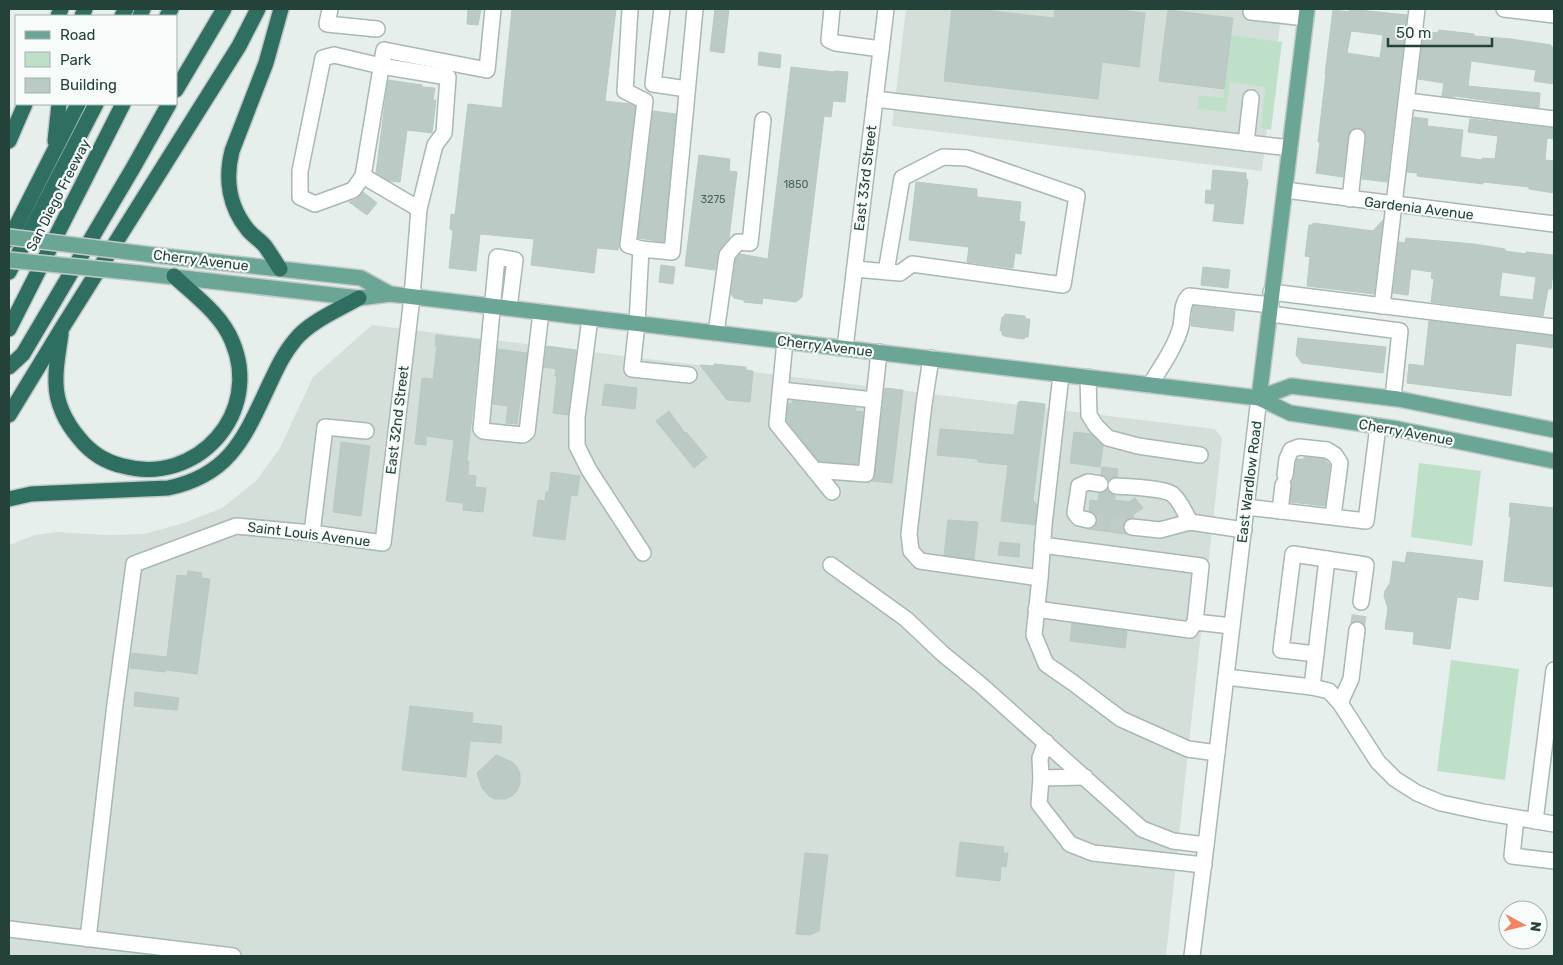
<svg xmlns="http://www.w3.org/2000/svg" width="1563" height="965" viewBox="0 0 1563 965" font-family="Rubik,sans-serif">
  <rect width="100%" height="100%" fill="#e6efeb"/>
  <g fill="#d4dfda">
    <path d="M906 9H1282L1262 171 892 126Z"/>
    <path d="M372 325 1215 429 1222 438 1166 956H9V545L35 535 57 532 109 535 144 534 184 523 222 508 256 481 280 448 313 377Z"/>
  </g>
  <g fill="#bfe0c8">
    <path d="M1231 35 1282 42 1271 130 1261 128 1265 87 1230 82 1226 112 1197 109 1199 95 1223 98Z"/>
    <path d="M1419 463 1481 471 1472 546 1411 537Z"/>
    <path d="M1451 660 1519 669 1505 780 1437 771Z"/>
  </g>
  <g fill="#bbcac4" stroke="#b8c9c2" fill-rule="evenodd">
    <path d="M468 9H481L478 25 467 24Z"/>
    <path d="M512 9H616L605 101 631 104 635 106V109L618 250 597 248 594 273 531 265 534 239 480 234 476 271 449 268 453 231 450 229 451 214 455 215 468 104 502 108Z"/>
    <path d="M715 9H729L724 53 710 51Z"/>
    <path d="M952 9H975L1054 18 1055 9H1112L1145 13 1139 67 1102 62 1098 99 944 81Z"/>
    <path d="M1349 9 1407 15 1387 182 1362 179 1366 138 1363 130 1359 128 1353 129 1348 135 1343 177 1316 173 1320 142H1318L1326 74H1325L1333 10 1349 12ZM1351 31 1383 35 1380 58 1347 53Z"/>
    <path d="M1168 10 1233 18 1224 89 1159 81Z"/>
    <path d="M1439 30 1474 34V36L1511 39 1551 45V47H1554V84L1534 81 1536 70 1471 61 1468 86 1540 93 1539 108 1455 96V97L1442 96 1444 83 1418 79 1424 31 1437 33Z"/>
    <path d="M759 52 781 55 780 68 758 65Z"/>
    <path d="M791 67 834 72 835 71 848 72 845 102 833 101 831 117 824 116 802 297 796 302 763 298 762 304 744 302V300L734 298 731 294 736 259 740 254 768 259Z"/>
    <path d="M388 80 422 85V87L435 88 433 100H436L432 133 407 130 400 182 389 181 376 173Z"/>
    <path d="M653 111 676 114 664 242 638 238Z"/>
    <path d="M1414 117 1428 119 1427 126 1463 130 1460 157 1482 160V158L1495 159 1498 136 1468 132 1470 119 1554 128V139L1547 138 1545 160 1554 161V193L1529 189V187L1483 182V184L1417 176 1418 173 1407 172Z"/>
    <path d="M699 155 730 159 729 171 737 172 729 238 718 253 715 270 685 266Z"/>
    <path d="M1213 170 1246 173V179L1248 180 1243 224 1213 221 1215 204 1205 203 1206 190 1211 191Z"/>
    <path d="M916 182 977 189V197L1021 202 1019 221 1025 222 1021 254 1015 253 1013 268 967 262 969 247 909 240Z"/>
    <path d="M363 192 377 203 367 215 349 202 357 199Z"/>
    <path d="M1383 220 1374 294 1307 286 1310 257 1305 256 1309 225H1313V223L1373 231Z"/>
    <path d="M1406 238 1474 244 1505 249V251L1526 254V252L1554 255V279H1552L1551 289H1548L1543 316 1431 302 1434 279 1431 278 1432 272 1411 269 1408 295 1393 293 1399 242 1405 243ZM1502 272 1536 277 1533 300 1499 296Z"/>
    <path d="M661 265 675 267 673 284 659 282Z"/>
    <path d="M1203 267 1230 270 1228 288 1201 285Z"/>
    <path d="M1193 306 1235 311 1233 331 1191 326Z"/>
    <path d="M1005 314 1025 316V319H1030L1028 337H1025L1024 339 1015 338 1004 336V335H1002V331H1000L1002 317 1003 318Z"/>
    <path d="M1429 321 1554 336V348L1516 343 1511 396 1407 383 1409 364 1424 366Z"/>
    <path d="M436 335 480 340 467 461H469L468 475 476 476 475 487 486 488 483 512 463 510V503L446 501 454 440 426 436V445L415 444 422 378 433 379 437 346H435Z"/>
    <path d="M1298 338 1386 347 1383 373 1302 363 1296 355Z"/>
    <path d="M547 346 576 350 568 415 553 413 557 376H555L556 369 544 367Z"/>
    <path d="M498 349 527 353 517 424 506 423 508 406 493 404Z"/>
    <path d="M714 364 746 367V370L753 371 750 402 727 400 700 365 714 366Z"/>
    <path d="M605 384 637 388 635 409 602 405Z"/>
    <path d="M885 388 903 390 892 483 872 481 875 475Z"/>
    <path d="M792 401 856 408 855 411 863 412 858 464 819 461 787 421 788 403 792 404Z"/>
    <path d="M1020 401 1045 404 1033 500 1037 505 1035 525 1001 521 1008 465 978 462V459L937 455 940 429 1014 435 1018 403Z"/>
    <path d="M669 411 685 433 686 432 707 457 694 468 656 421Z"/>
    <path d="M1074 432 1091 434 1103 446 1100 467 1070 463Z"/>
    <path d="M341 442 370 446 361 516 333 512Z"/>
    <path d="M1304 457 1324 459 1330 465 1325 506 1290 502 1292 481 1294 476 1296 462 1297 459H1304Z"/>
    <path d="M1102 467 1118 469 1117 477H1112L1109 480 1106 476 1101 475Z"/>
    <path d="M551 472 580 476 577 496 571 495 565 540 533 536 538 500 545 501 546 492H549Z"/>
    <path d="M1107 490 1115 495V500L1129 502 1135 498 1143 508 1134 514 1133 518 1128 519 1124 522 1123 526 1126 534 1088 529 1095 527 1097 522 1095 513 1089 511 1090 500 1098 501 1099 493Z"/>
    <path d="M1510 503 1554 508V587L1504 581 1511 517H1509Z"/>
    <path d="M948 520 978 522 974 559 944 555Z"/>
    <path d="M1000 542 1020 544 1019 557 998 555Z"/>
    <path d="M1407 552 1483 561 1478 600 1457 597 1450 649 1413 644 1414 632 1385 629 1388 608 1384 596 1385 591 1390 583 1393 561 1405 563Z"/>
    <path d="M188 571 202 573 201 578 210 579 197 674 166 670 165 672 130 668 132 653 167 657 177 575 187 576Z"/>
    <path d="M1072 623 1127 631 1125 648 1070 641Z"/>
    <path d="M135 692 179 698 177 710 134 706Z"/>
    <path d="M410 706 473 713 472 723 502 726 501 743 470 741 466 777 402 770Z"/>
    <path d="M496 755 512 762 517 767 520 774V784L517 791 512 796 506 799H495L489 796 482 788 477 773Z"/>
    <path d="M960 842 1004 847 1003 853H1008L1006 867 1001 866 1000 881 956 876Z"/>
    <path d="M805 853 828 855 819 931 810 935 796 934Z"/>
  </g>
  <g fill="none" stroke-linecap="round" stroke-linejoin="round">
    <g stroke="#bfccc8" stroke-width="15" stroke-dasharray="15 8" stroke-linecap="butt">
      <path d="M1088 520 1132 527"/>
      <path d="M1357 630 1361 602"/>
    </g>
    <defs>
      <g id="minor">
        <path d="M330 9 327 24 377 29"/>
        <path d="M630 9 625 91 645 101 628 245 641 249"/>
        <path d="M662 9 653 84 687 89"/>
        <path d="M832 9 829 40 836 43 881 49"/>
        <path d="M1504 9 1554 15"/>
        <path d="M1251 12 1306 18"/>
        <path d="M875 99 1290 148"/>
        <path d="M1407 101 1554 119"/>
        <path d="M1246 143 1251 98"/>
        <path d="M1285 190 1554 224"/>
        <path d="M1350 199 1357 137"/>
        <path d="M419 209 363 176 384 50 487 70 493 9"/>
        <path d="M855 269 900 273 912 264 1063 285 1077 196 967 158 943 157 902 178 886 272"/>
        <path d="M1271 292 1554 327"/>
        <path d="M1382 306 1417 9"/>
        <path d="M509 308 515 260 497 257 481 429 483 431 523 435 527 432 541 312"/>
        <path d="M1270 314 1400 331 1393 398"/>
        <path d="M590 318 577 417V446L589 470 643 553"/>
        <path d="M716 333 727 255 738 242 750 243 763 120"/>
        <path d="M785 341 777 424 832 492"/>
        <path d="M845 348 886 9"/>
        <path d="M931 358 924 404 909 534 911 551 920 561 1040 578 1044 525 1061 375"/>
        <path d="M689 375 632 369 637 324 641 249 672 252 695 9"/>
        <path d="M1088 377 1089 415 1096 426 1108 438 1138 446 1200 455"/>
        <path d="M1150 385C1161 367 1176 346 1181 326 1183 316 1181 304 1189 296L1271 305"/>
        <path d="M781 390 874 400"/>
        <path d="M814 470 866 474 879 352"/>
        <path d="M1285 475 1287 459 1291 450 1299 447 1327 450 1335 455 1340 463 1333 516"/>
        <path d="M1116 486C1129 487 1163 488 1172 494 1180 500 1185 513 1190 522L1160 530 1132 527"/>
        <path d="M1246 507 1366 521 1378 426"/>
        <path d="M1280 511 1283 485"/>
        <path d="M1088 520 1079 518 1075 513 1079 486 1088 482 1100 484"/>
        <path d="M1190 522 1244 530"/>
        <path d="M312 533 325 427 366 431"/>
        <path d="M831 565 906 619 943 654 981 685 1142 829 1173 841 1206 845"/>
        <path d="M1040 578 1034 635 1046 664 1072 682 1121 719 1188 749 1217 753"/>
        <path d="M1036 609 1190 630 1195 622 1201 566 1042 545"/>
        <path d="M1195 622 1232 626"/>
        <path d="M1316 654 1281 650 1293 554 1366 565 1361 602"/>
        <path d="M1226 677 1312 687 1329 691 1340 703 1378 762 1395 779 1417 793 1441 803 1483 812 1554 824"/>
        <path d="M1312 687 1327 559"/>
        <path d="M1340 703 1351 679 1357 630"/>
        <path d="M1046 742 1040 758 1041 778 1039 804 1070 844 1093 853 1204 865"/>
        <path d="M1041 778 1085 777"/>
        <path d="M1516 818 1512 856 1554 861"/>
        <path d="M1535 821 1554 670"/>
        <path d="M9 929 233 956"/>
        <path d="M88 939 115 704 134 564 236 526 312 533 383 543 412 297 419 209 435 145 444 133 448 77 381 66 334 55 323 58 300 171V197L315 204 353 190 363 176"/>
        <path d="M1192 956 1206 845 1259 398"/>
      </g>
      <g id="major">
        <path d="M153 255 361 278 390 294"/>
        <path d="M139 273 359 298 390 294 1259 398 1290 413 1398 429 1554 461"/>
        <path d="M1259 398 1307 9"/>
        <path d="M1259 398 1291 386 1398 399 1554 430"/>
      </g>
      <g id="highway">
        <path d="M58 16 61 9"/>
        <path d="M82 16 85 9"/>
        <path d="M122 16 126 9"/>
        <path d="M140 16 143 9"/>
        <path d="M167 16 171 9"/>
        <path d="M176 90 224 9"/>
        <path d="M9 141 25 104"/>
        <path d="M55 141 59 104"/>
        <path d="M9 240 78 104"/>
        <path d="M280 269C275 261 270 253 265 246 260 240 253 236 248 230 229 207 225 179 232 151L266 63 281 9"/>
        <path d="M9 272 96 104"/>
        <path d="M9 329 123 104"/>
        <path d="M61 334C59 350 55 367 56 383 56 403 66 423 79 438 90 452 105 462 123 466 197 486 263 413 232 341 221 314 195 296 174 276"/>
        <path d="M9 367 23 354 133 168 169 104"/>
        <path d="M9 415 62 328 239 46 258 9"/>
        <path d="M9 499 31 494 52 493 168 488C231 475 245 436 270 383 277 368 284 353 295 340 309 322 338 310 359 298"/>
      </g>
    </defs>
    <use href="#minor" stroke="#a8b8b2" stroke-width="18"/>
    <use href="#major" stroke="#c2cac8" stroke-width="18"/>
    <use href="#highway" stroke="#c2cac8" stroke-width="18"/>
    <use href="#minor" stroke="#fff" stroke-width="15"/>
    <use href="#major" stroke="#6aa596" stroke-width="15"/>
    <use href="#highway" stroke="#2f6f62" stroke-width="15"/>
    <defs>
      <g id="major-bridge">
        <path d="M9 237 153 255"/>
        <path d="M9 260 139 273"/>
      </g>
    </defs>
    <use href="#major-bridge" stroke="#c2cac8" stroke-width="18" stroke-linecap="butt"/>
    <use href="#major-bridge" stroke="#6aa596" stroke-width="15"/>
  </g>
  <g text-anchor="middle" stroke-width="4.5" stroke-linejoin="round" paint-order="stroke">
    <g font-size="11" fill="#4a645c">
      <text x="796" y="188">1850</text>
      <text x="713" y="203">3275</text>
    </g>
    <g font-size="14" fill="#24423a" stroke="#f7fbf9">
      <text transform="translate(865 178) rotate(-83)" y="5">East 33rd Street</text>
      <text transform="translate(58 195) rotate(-63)" y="5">San Diego Freeway</text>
      <text transform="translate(1419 208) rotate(7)" y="5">Gardenia Avenue</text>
      <text transform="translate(201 260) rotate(7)" y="5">Cherry Avenue</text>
      <text transform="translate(825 346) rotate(7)" y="5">Cherry Avenue</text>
      <text transform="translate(397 420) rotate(-83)" y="5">East 32nd Street</text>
      <text transform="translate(1406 432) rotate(10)" y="5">Cherry Avenue</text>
      <text transform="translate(1249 482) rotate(-83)" y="5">East Wardlow Road</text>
      <text transform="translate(309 534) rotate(7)" y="5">Saint Louis Avenue</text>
    </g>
  </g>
  <rect width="1563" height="965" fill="none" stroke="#24423a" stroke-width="20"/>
  <rect x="15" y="15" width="162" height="90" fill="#f7fbf9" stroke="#a3b1ad"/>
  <rect x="25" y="31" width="25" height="8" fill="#6aa596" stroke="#a3b1ad"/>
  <text x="60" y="40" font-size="15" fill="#24423a">Road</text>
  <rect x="25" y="52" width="25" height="15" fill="#bfe0c8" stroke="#a3b1ad"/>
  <text x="60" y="65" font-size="15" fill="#24423a">Park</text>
  <rect x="25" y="78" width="25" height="15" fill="#bbcac4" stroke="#a3b1ad"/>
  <text x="60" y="90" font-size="15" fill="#24423a">Building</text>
  <g transform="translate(1523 925) rotate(97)"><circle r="24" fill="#f7fbf9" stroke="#a3b1ad"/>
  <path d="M0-4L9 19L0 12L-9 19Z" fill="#f4845f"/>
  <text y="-8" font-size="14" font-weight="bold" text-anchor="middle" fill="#24423a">N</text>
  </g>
  <path d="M1388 38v8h104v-8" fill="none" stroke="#24423a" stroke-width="2.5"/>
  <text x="1396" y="38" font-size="15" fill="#24423a" stroke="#f7fbf9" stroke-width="4" paint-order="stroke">50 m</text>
</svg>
